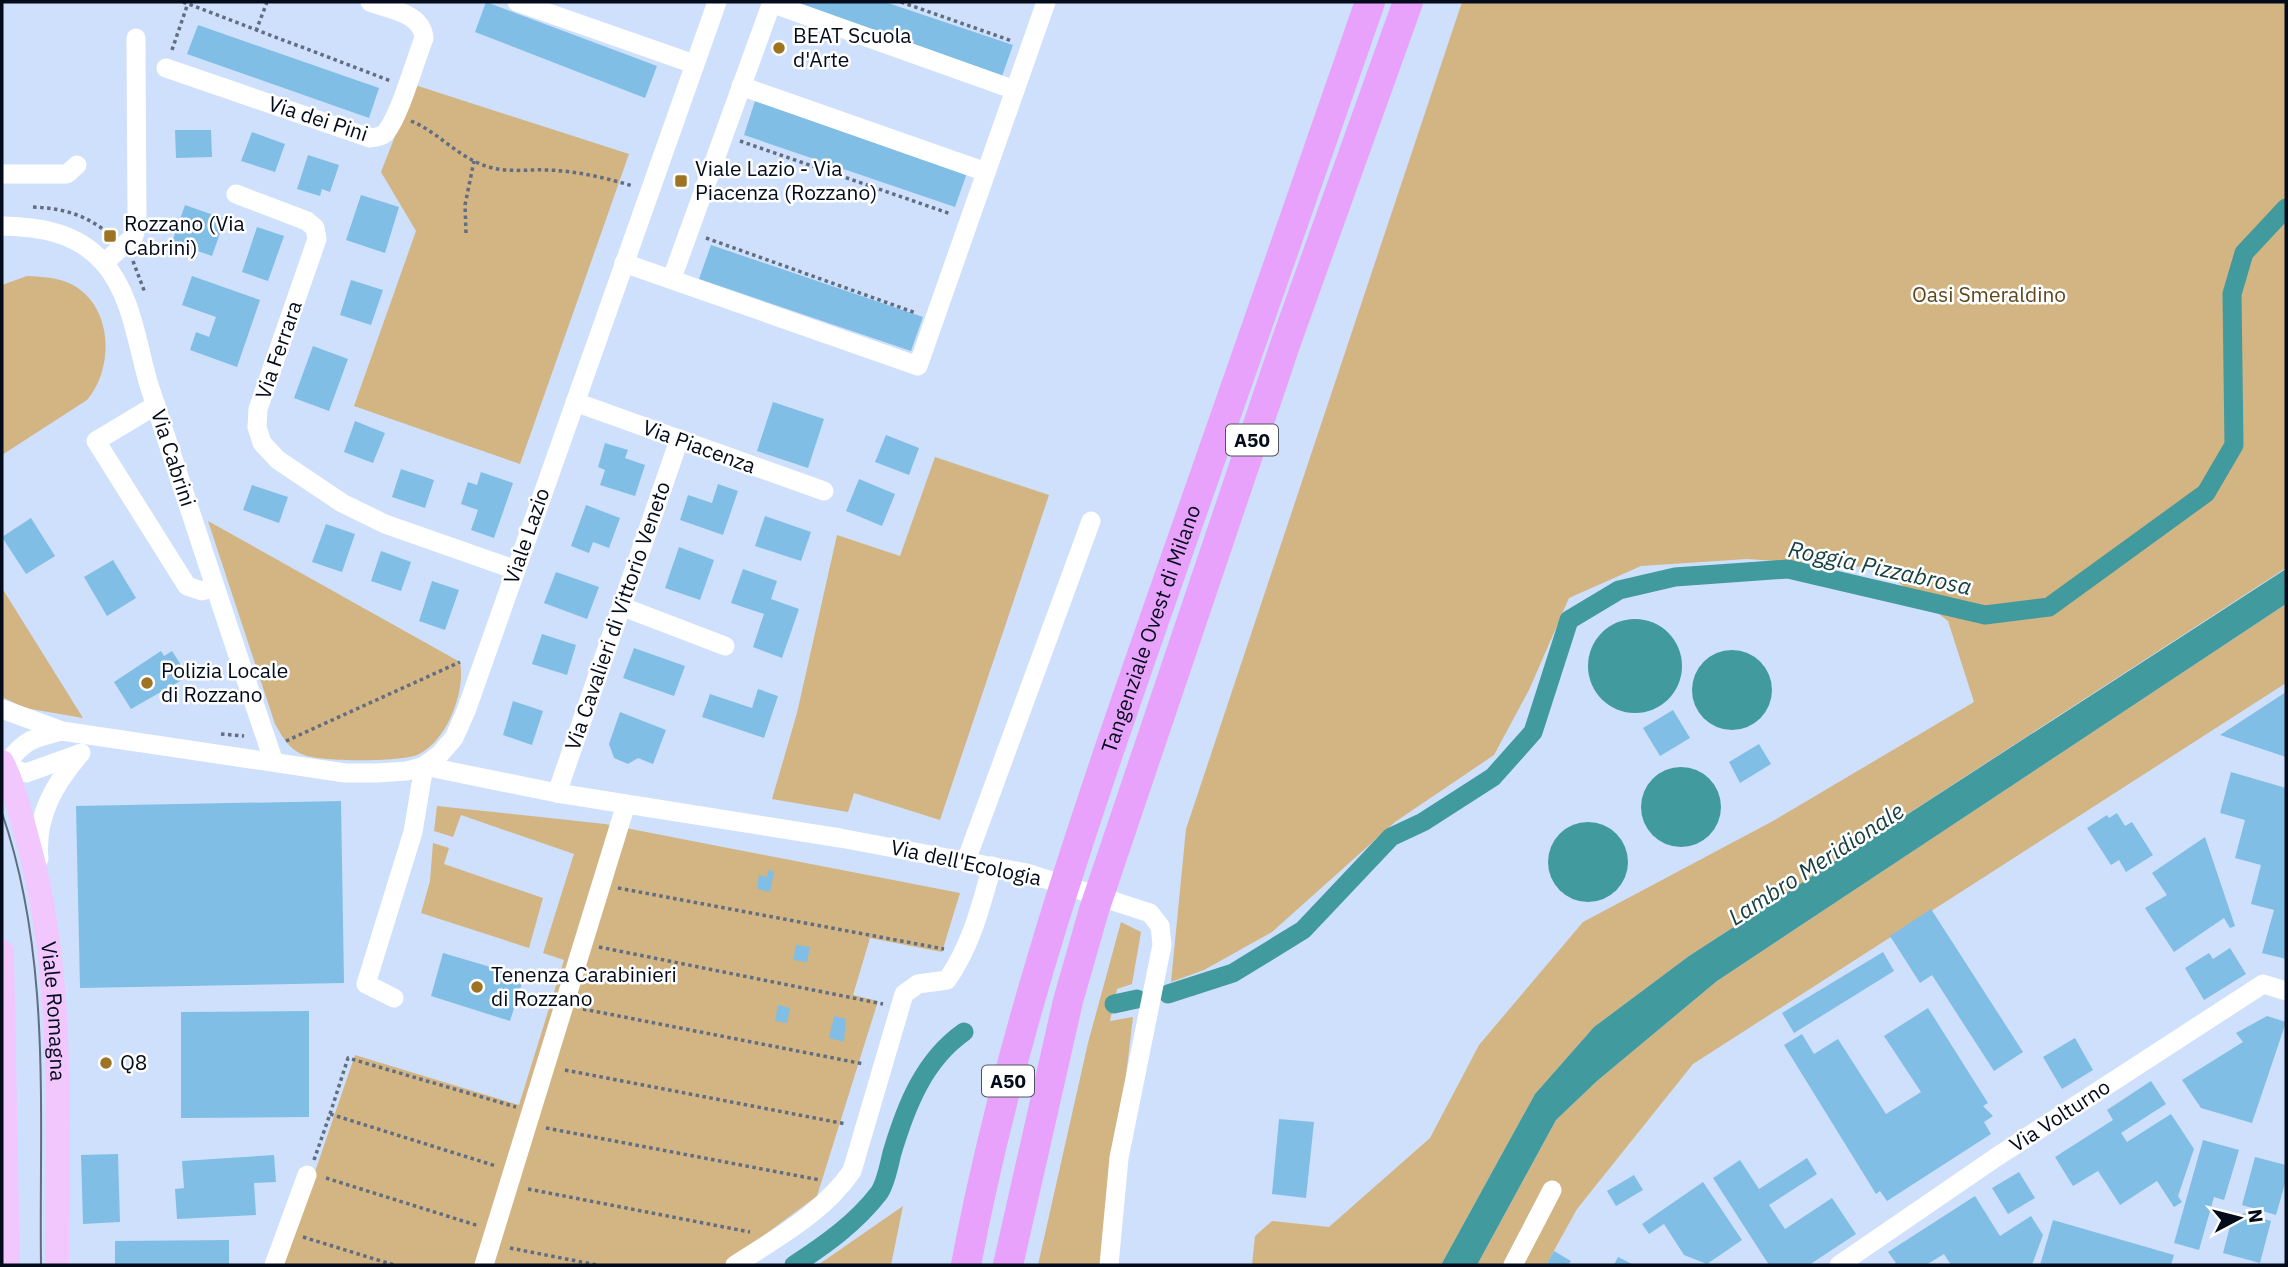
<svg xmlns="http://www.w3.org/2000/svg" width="2288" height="1267" viewBox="0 0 2288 1267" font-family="'IBM Plex Sans',sans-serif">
  <rect width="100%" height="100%" fill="#cee0fb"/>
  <g fill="#d3b483">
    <path d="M1462 2H2286V568L1689 956 1594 1027 1535 1094 1441 1265H1252L1255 1236 1272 1221 1329 1227 1430 1138 1479 1045 1583 922 1773 821 1974 702 1948 621 1880 568 1747 559 1641 566 1569 598 1529 690 1494 755 1395 822 1272 932 1204 970 1171 982 1186 829Z"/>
    <path d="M415 85 629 154 520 464 354 406 416 231 381 172Z"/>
    <path d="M27 276C43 277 57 277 71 284 113 305 115 368 87 400L2 455V285Z"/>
    <path d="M935 457 1049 495 940 820 854 793 848 812 772 799 797 713 837 535 900 556Z"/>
    <path d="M208 521 460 662C466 691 447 742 417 755 399 762 322 762 304 755 289 750 282 736 275 724Z"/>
    <path d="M2 588 83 718 25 708 2 697Z"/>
    <path d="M2286 604V683L1693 1064 1577 1209 1546 1265H1477L1556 1120 1597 1081 1717 981Z"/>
    <path d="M437 806 605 824 960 893 942 952 870 938 853 995 878 1001 817 1196 724 1265H283L355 1055 519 1105 564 960 543 953 574 854 461 815 453 837 434 831Z"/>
    <path d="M433 843 449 848 444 864 543 898 529 948 421 913 430 881Z"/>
    <path d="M1121 922 1141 932 1132 984 1117 989 1110 1021 1133 1017 1103 1265H1038L1088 1043Z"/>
    <path d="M903 1206 891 1265H818Z"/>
  </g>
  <g fill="#409a9e">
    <path d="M2286 569V604L1717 981 1597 1081 1556 1120 1477 1265H1441L1535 1094 1594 1027 1689 956Z"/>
    <circle cx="1635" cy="666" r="47"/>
    <circle cx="1732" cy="690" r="40"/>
    <circle cx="1681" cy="807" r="40"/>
    <circle cx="1588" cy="862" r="40"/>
  </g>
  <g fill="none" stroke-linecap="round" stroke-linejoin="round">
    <g stroke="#409a9e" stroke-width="19">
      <path d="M1168 994 1233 973 1303 930 1391 837 1423 822 1493 777 1533 732 1569 620 1619 590 1675 577 1788 569 1985 615 2049 607 2206 493 2234 445 2232 294 2244 253 2286 208"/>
      <path d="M1114 1004 1137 999"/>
      <path d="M794 1265C825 1245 856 1223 879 1193 886 1183 889 1165 892 1153 906 1106 924 1060 964 1032"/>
    </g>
  </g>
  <g fill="#81bee6">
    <path d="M486 2 657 66 645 98 475 32Z"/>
    <path d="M791 2H885L1013 45 1001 79Z"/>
    <path d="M198 25 379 88 369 118 187 54Z"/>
    <path d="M755 101 967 173 955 207 744 135Z"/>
    <path d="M175 130H211L212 157 176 158Z"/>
    <path d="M252 132 285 144 275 172 241 161Z"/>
    <path d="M308 155 339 165 330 192 322 189 320 196 297 189Z"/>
    <path d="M361 195 399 207 385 253 346 240Z"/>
    <path d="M185 205 225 219 212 256 172 242Z"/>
    <path d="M257 227 284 236 268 281 242 272Z"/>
    <path d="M711 245 923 317 911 351 699 279Z"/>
    <path d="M192 276 260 300 237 367 190 350 196 332 209 337 216 317 182 305Z"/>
    <path d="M351 280 383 290 371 325 340 315Z"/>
    <path d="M313 346 348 359 329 411 294 398Z"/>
    <path d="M773 402 824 419 808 468 757 451Z"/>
    <path d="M355 421 385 433 373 463 344 452Z"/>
    <path d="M886 435 919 448 909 475 875 462Z"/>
    <path d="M605 443 628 450 625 458 645 465 635 496 600 485 605 470 598 467Z"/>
    <path d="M401 469 434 480 425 508 392 497Z"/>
    <path d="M481 472 513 483 494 538 471 530 478 510 461 504 468 482 477 485Z"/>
    <path d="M859 479 895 494 882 526 846 511Z"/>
    <path d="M718 484 738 491 723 535 680 520 688 495 712 503Z"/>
    <path d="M252 485 288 497 279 523 243 510Z"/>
    <path d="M586 505 620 518 609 548 593 542 589 553 571 546Z"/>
    <path d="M765 516 811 532 801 561 755 546Z"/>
    <path d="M31 518 55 556 26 574 2 537Z"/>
    <path d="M326 524 355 534 342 572 312 562Z"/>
    <path d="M679 547 714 560 700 600 665 588Z"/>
    <path d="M381 551 411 562 401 591 371 581Z"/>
    <path d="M113 560 136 598 107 616 84 577Z"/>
    <path d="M743 569 777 581 771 599 799 609 782 658 753 647 764 614 731 603Z"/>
    <path d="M556 572 599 587 587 619 544 603Z"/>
    <path d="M432 581 459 590 445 630 419 621Z"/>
    <path d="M542 634 576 645 567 675 532 664Z"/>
    <path d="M634 648 685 666 674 696 623 678Z"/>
    <path d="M161 651 164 656 172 651 183 668 176 672 182 680 131 709 114 682Z"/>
    <path d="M758 689 778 696 764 738 702 717 710 694 752 708Z"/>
    <path d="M2286 692V757L2220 735Z"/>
    <path d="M513 701 543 711 532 745 503 735Z"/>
    <path d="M1673 710 1690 738 1660 756 1643 728Z"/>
    <path d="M620 712 666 730 653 764 638 758 628 764 614 758 609 744Z"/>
    <path d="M1759 744 1771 764 1740 783 1729 762Z"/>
    <path d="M2231 772 2286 788V959L2262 953 2274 910 2251 904 2261 865 2235 858 2245 820 2220 813Z"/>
    <path d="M341 801 344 983 80 988 76 806Z"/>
    <path d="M2117 813 2125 826 2132 822 2153 855 2126 872 2119 860 2111 865 2087 828 2107 815 2109 818Z"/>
    <path d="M2205 837 2235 926 2230 928 2224 918 2174 952 2145 908 2167 895 2152 873Z"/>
    <path d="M768 870 774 872 770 892 757 889 759 875 767 877Z"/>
    <path d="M1931 909 2023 1052 1994 1071 1932 975 1920 983 1890 936Z"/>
    <path d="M796 945 810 947 807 962 793 960Z"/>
    <path d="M2230 948 2246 974 2204 1000 2185 968 2209 953 2213 959Z"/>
    <path d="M1883 952 1894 971 1794 1033 1782 1013Z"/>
    <path d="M443 953 524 977 510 1021 431 996Z"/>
    <path d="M778 1005 790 1008 787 1023 775 1021Z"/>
    <path d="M1928 1008 1988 1103 1983 1106 1993 1116 1984 1122 1991 1134 1887 1201 1880 1191 1876 1194 1784 1045 1802 1034 1814 1054 1838 1039 1886 1114 1921 1092 1884 1036Z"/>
    <path d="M309 1011V1117L181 1118V1012Z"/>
    <path d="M834 1016 846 1019 844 1042 829 1038Z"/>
    <path d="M2267 1016 2286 1022 2252 1123 2201 1108 2182 1080 2243 1042 2236 1033Z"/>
    <path d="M2075 1038 2093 1070 2062 1089 2043 1057Z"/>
    <path d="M2151 1081 2166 1104 2121 1133 2127 1142 2171 1114 2194 1149 2178 1196 2182 1202 2174 1207 2157 1181 2120 1205 2098 1171 2073 1186 2055 1157 2113 1120 2107 1110Z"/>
    <path d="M1279 1119 1314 1122 1306 1198 1272 1194Z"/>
    <path d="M2203 1140 2239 1150 2224 1200 2214 1197 2199 1250 2174 1243Z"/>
    <path d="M118 1154 120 1222 83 1224 81 1155Z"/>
    <path d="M274 1155 276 1182 254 1183 256 1215 177 1219 175 1189 184 1188 182 1161Z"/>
    <path d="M2255 1157 2286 1165V1180L2276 1215 2242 1205Z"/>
    <path d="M1807 1158 1817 1174 1769 1205 1785 1229 1832 1198 1856 1234 1809 1265H1769L1713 1178 1740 1160 1759 1189Z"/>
    <path d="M2019 1172 2035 1198 2008 1214 1992 1188Z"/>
    <path d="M1634 1175 1643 1190 1616 1206 1607 1191Z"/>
    <path d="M1703 1182 1742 1240 1707 1264 1684 1255 1664 1224 1649 1234 1642 1224Z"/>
    <path d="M1975 1196 2000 1236 2031 1216 2043 1235 2032 1265H1951L1944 1254 1926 1265H1891L1896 1263 1888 1252Z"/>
    <path d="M2243 1213 2271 1221 2260 1263 2223 1253 2232 1219 2241 1221Z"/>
    <path d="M2053 1220 2174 1255 2171 1265H2040Z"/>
    <path d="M229 1240V1265H115V1241Z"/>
    <path d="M1554 1251 1571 1261 1568 1265H1546Z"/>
    <path d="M1618 1257 1634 1265H1614Z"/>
  </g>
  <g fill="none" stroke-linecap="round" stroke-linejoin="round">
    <g stroke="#616d81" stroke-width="3.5" stroke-dasharray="3.5 3.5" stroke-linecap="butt">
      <path d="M183 2 391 81"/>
      <path d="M901 2 1012 41"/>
      <path d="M256 31 267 2"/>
      <path d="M172 50 187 6"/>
      <path d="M411 121C440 133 458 158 489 167 509 173 528 169 548 170 577 171 606 178 633 186"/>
      <path d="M740 141 951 214"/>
      <path d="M33 207C62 208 87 215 109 234"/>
      <path d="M466 233 465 205 474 161"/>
      <path d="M706 238 916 313"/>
      <path d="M133 261 145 293"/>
      <path d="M221 734 244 736"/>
      <path d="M286 741 460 662"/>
      <path d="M618 888 944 949"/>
      <path d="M599 947 883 1004"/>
      <path d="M583 1009 864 1064"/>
      <path d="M565 1070 846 1124"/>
      <path d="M330 1114 348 1058 516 1107"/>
      <path d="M546 1128 820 1180"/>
      <path d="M314 1160 330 1114 496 1166"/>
      <path d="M326 1178 479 1226"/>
      <path d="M528 1189 750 1232"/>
      <path d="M303 1237 394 1265"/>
      <path d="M510 1248 597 1265"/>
    </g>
    <g stroke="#fff" stroke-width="19">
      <path d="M517 2 694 64"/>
      <path d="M771 3 1015 90"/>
      <path d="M166 68 370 138C376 137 382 137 386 132 400 115 415 61 424 38 422 13 391 10 370 2"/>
      <path d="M741 86 986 172"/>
      <path d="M2 174H67L77 165"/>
      <path d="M236 194 307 221 315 228 317 239 258 409 257 427 262 443 278 460 342 503 385 524 516 570"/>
      <path d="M2 226C40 227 76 232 103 262 132 294 137 345 149 385 190 511 231 637 274 762"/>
      <path d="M104 263 134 236 137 222 136 38"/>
      <path d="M624 263 918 366 1046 2"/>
      <path d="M672 278 772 2"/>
      <path d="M575 402 824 491"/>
      <path d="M156 405 96 441 187 586 202 591 215 587"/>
      <path d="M623 607 725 646"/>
      <path d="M2 709 62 731 345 773H377L407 771 424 766 440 754 454 738 466 711 717 2"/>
      <path d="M4 766 26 773 79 754"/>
      <path d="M2 767C27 741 23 741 61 731"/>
      <path d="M557 793 679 440"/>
      <path d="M39 859C35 817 54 784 81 753"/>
      <path d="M966 861 1091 521"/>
      <path d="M394 998 366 984 413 832 424 766 557 793 840 838 1027 873 1150 913 1160 926 1162 945 1119 1158 1109 1265"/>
      <path d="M274 1265 307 1175"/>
      <path d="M484 1265 626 804"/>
      <path d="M735 1265C778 1237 823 1213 852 1171L904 994 918 984 947 980C971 946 981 906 992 866"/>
      <path d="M1513 1265 1552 1190"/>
      <path d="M1839 1265 1995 1158 2263 984 2286 991"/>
    </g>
    <g stroke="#f1c7fd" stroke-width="24">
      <path id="s1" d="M2 762C14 785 20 813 27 838 66 976 57 1123 57 1265"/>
      <path d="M2 952 8 1265"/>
    </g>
    <g stroke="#e8a2fb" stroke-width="30">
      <path id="s2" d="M966 1265C1011 1026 1092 798 1172 569 1239 380 1304 191 1370 2"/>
      <path d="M1008 1265 1068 1001 1094 910 1286 342 1408 2"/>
    </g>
    <path stroke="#616d81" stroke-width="2" d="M2 813C52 958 39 1114 41 1265"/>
  </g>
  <g fill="#9e7322" stroke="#fff" stroke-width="2.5">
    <circle cx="779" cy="48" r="7"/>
    <rect x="674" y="174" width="14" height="14" rx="3.5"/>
    <rect x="103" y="229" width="14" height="14" rx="3.5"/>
    <circle cx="147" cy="683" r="7"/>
    <circle cx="477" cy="987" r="7"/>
    <circle cx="106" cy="1063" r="7"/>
  </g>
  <g text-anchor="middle" stroke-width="5" stroke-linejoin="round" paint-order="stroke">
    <g fill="#fff" stroke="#4f545f" stroke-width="2">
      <rect x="1226" y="424.5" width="52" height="31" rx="5"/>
      <rect x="982" y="1065.5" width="52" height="31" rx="5"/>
    </g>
    <g font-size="19" font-weight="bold" fill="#040b1a">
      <text x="1252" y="447">A50</text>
      <text x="1008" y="1088">A50</text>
    </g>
    <g font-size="21" fill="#040b1a" stroke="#fff" text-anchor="start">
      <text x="793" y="43">BEAT Scuola<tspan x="793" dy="24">d'Arte</tspan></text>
      <text x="695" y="176">Viale Lazio - Via<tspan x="695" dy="24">Piacenza (Rozzano)</tspan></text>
      <text x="124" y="231">Rozzano (Via<tspan x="124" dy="24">Cabrini)</tspan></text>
      <text x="161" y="678">Polizia Locale<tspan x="161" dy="24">di Rozzano</tspan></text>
      <text x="491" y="982">Tenenza Carabinieri<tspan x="491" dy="24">di Rozzano</tspan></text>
      <text x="120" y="1070">Q8</text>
    </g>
    <g font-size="21" fill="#040b1a" stroke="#fff">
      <text transform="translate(318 119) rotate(18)" y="7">Via dei Pini</text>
      <text transform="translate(279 350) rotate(-71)" y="7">Via Ferrara</text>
      <text transform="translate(699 447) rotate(20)" y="7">Via Piacenza</text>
      <text transform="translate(173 458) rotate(72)" y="7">Via Cabrini</text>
      <text transform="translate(527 536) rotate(-71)" y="7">Viale Lazio</text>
      <text transform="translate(618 616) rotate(-71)" y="7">Via Cavalieri di Vittorio Veneto</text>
      <text dy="7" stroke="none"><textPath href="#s2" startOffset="663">Tangenziale Ovest di Milano</textPath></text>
      <text transform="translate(966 863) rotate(12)" y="7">Via dell'Ecologia</text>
      <text dy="7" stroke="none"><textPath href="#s1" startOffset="256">Viale Romagna</textPath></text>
      <text transform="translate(2060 1116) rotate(-33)" y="7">Via Volturno</text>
    </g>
    <g font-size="21" fill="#60471b" stroke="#fff">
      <text x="1989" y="302">Oasi Smeraldino</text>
    </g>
    <g font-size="23" font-style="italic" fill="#164042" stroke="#fff">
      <text transform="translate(1880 568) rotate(12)" y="8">Roggia Pizzabrosa</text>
      <text transform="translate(1816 864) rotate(-33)" y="8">Lambro Meridionale</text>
    </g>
  </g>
  <rect width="2288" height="1267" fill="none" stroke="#040b1a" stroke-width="7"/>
  <g transform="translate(2239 1218) rotate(83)" stroke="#ffffff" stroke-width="5" paint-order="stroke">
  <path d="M0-5L12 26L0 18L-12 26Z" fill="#040b1a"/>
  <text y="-10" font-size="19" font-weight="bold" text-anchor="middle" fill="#040b1a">N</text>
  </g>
</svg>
